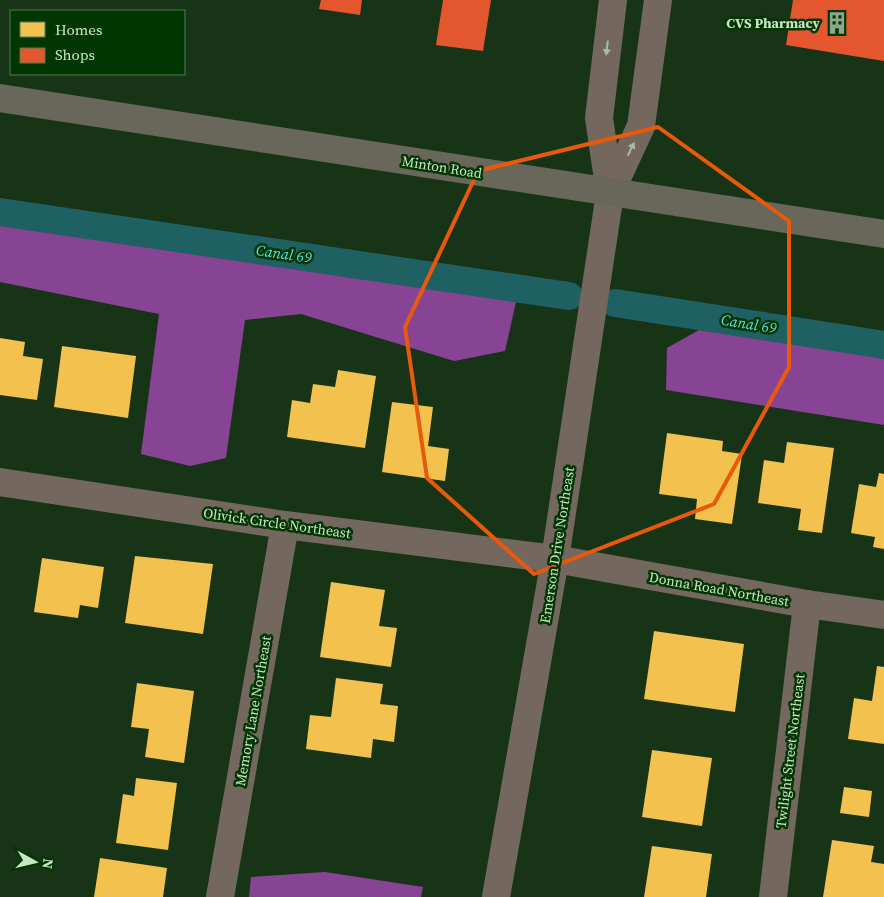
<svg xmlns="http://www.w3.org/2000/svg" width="884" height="897" viewBox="0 0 884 897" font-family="'Source Serif 4',serif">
  <rect width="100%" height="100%" fill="#183417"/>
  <g fill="#884494">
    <path d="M0 222 516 302 505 351 454 361 301 314 245 320 226 458 190 466 141 454 159 314 0 282Z"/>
    <path d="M699 330 884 358V425L666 390 667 348Z"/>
    <path d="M325 872 423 887 421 897H249L251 877Z"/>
  </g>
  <g fill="#f2c14e">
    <path d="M0 338 25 342 23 356 43 359 37 400 0 395Z"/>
    <path d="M62 346 136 356 128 418 54 407Z"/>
    <path d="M338 370 376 376 365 448 287 437 292 400 310 403 313 384 335 387Z"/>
    <path d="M392 402 433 407 428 446 449 449 445 481 382 472Z"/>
    <path d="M667 433 723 441 722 451 742 454 732 524 695 519 697 499 659 494Z"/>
    <path d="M787 442 834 448 822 533 798 530 801 509 758 503 764 460 784 463Z"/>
    <path d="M879 473 884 474V549L873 547 875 537 851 533 859 484 876 487Z"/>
    <path d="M135 556 213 564 203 634 125 623Z"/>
    <path d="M42 558 104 567 98 608 80 605 78 618 34 612Z"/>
    <path d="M331 582 385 590 379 626 397 628 391 667 320 657Z"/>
    <path d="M654 631 744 644 735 712 644 699Z"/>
    <path d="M877 666 884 667V744L848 739 854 698 872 701Z"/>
    <path d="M336 678 383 684 380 704 398 706 394 742 373 739 371 758 306 749 310 715 331 717Z"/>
    <path d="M137 683 194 691 184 763 145 757 149 729 131 727Z"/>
    <path d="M652 750 712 758 702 826 642 817Z"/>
    <path d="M136 778 177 783 168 850 116 843 123 794 134 796Z"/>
    <path d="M844 787 872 791 869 817 840 813Z"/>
    <path d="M832 840 874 846 871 862 884 864V897H823Z"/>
    <path d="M652 846 712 854 706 897H644Z"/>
    <path d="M100 858 167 868 163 897H94Z"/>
  </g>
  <g fill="#e4572e">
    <path d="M321 0H362L360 15 319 9Z"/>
    <path d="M443 0H491L483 51 436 45Z"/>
    <path d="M793 0H884V61L786 45Z"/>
  </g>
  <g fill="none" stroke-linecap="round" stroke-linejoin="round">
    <g stroke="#1f6062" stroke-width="28">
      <path d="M0 212 569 296"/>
      <path d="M615 303 884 345"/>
    </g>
    <g stroke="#73675e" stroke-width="28">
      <path d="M610 193 641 126 658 0"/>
      <path d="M0 482 285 525 555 559 807 604 884 615"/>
      <path d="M220 897 285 525"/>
      <path d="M496 897 555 559 610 193 599 118 613 0"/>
      <path d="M773 897 807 604"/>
    </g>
    <path stroke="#686759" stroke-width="28" d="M0 98 884 234"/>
  </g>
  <defs><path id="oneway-solid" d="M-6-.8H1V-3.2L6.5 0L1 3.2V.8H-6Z" transform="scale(1.25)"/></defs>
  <g fill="#acb9a2">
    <use href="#oneway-solid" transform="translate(607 48) rotate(97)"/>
    <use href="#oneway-solid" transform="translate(631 149) rotate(-64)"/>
  </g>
  <path fill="none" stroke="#e8590c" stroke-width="4" stroke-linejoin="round" d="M658 127 789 221V367L714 504 534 574 427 478 405 327 478 171Z"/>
  <defs>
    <symbol id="building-bare" viewBox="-9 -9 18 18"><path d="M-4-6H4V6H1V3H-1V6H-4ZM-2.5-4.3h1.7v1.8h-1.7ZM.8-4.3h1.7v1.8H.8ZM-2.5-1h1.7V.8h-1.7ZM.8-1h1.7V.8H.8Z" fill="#8ca789" stroke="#013600" stroke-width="2.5" paint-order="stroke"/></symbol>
  </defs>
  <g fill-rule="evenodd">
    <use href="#building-bare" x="821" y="7" width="32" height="32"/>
  </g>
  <g text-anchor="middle" stroke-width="5" stroke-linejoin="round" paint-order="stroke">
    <g font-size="14" font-weight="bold" fill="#cbe5c7" stroke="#013600" text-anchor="end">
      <text x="820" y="28">CVS Pharmacy</text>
    </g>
    <g font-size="14" fill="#cbe5c7" stroke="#013600">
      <text transform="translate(442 167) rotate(9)" y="5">Minton Road</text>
      <text transform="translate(277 523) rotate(8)" y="5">Olivick Circle Northeast</text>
      <text transform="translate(557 545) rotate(-81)" y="5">Emerson Drive Northeast</text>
      <text transform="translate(719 589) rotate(10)" y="5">Donna Road Northeast</text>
      <text transform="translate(253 711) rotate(-80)" y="5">Memory Lane Northeast</text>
      <text transform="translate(790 751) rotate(-83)" y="5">Twilight Street Northeast</text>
    </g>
    <g font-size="15" font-style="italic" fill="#59e2ec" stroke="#013600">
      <text transform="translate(284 254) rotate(8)" y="5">Canal 69</text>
      <text transform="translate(749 324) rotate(9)" y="5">Canal 69</text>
    </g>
  </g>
  <rect x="10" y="10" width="175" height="65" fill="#013600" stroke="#527c50"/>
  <rect x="20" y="22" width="25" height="15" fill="#f2c14e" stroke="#527c50"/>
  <text x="55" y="35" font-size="15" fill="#cbe5c7">Homes</text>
  <rect x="20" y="48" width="25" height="15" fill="#e4572e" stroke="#527c50"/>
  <text x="55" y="60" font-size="15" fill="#cbe5c7">Shops</text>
  <g transform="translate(35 862) rotate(98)" stroke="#013600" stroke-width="4" paint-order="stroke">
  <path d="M0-4L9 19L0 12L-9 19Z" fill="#cbe5c7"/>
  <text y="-8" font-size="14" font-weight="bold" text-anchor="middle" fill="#cbe5c7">N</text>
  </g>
</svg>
